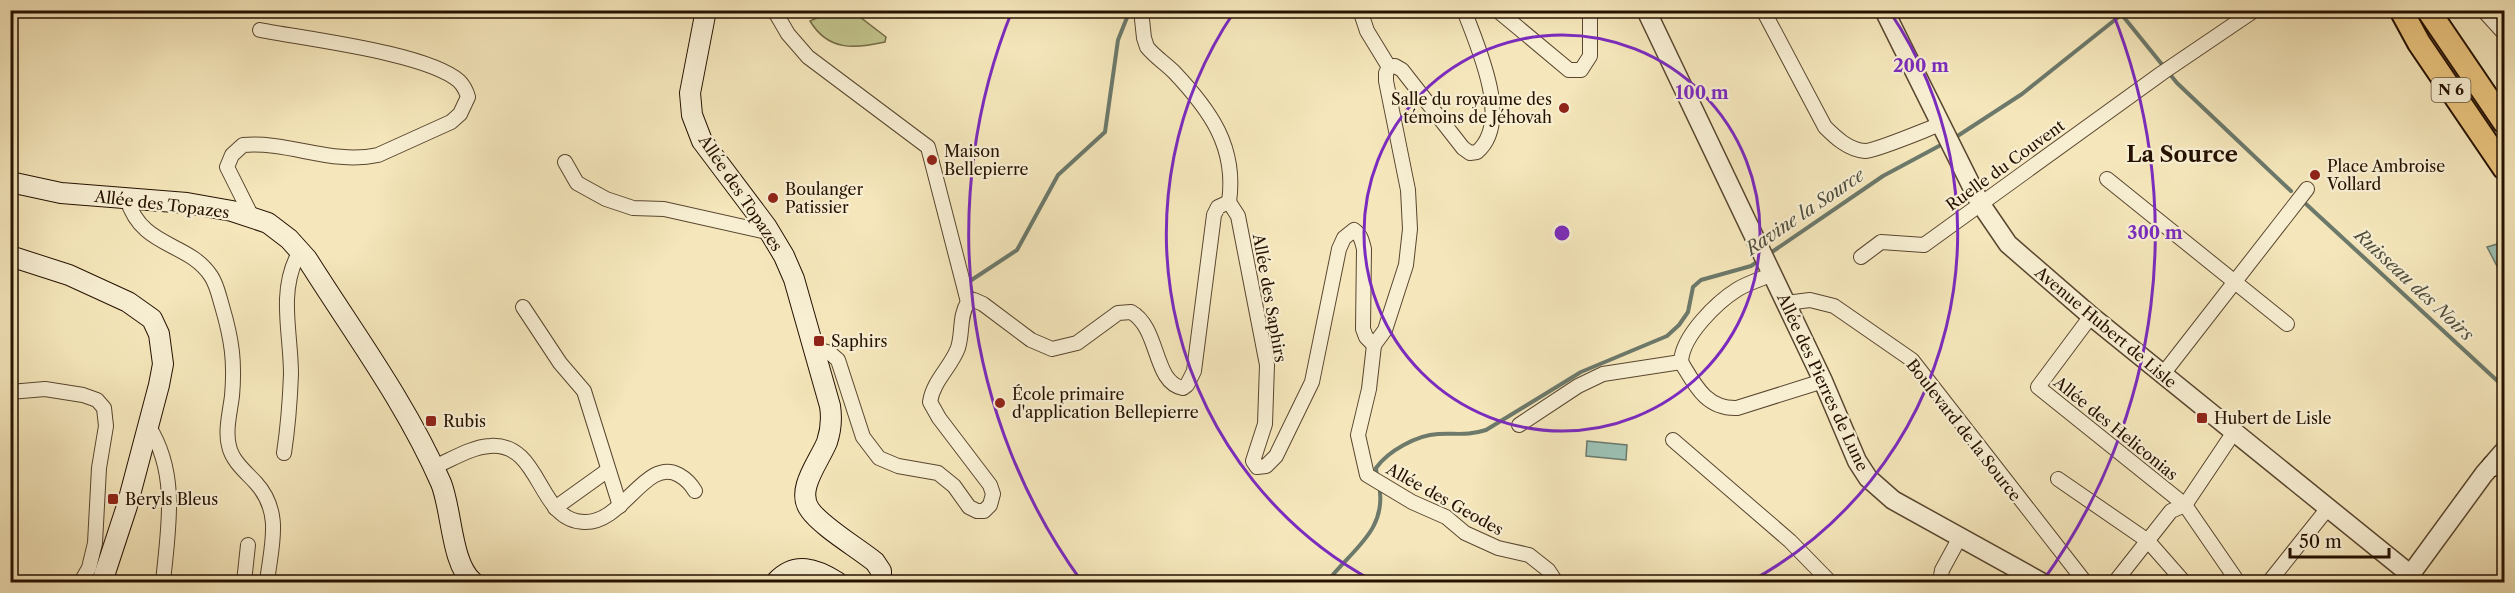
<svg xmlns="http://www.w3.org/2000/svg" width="2515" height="593" viewBox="0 0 2515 593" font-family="'Libre Caslon Text',serif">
  <rect width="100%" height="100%" fill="#f5e7bb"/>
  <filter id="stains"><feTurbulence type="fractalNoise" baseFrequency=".00333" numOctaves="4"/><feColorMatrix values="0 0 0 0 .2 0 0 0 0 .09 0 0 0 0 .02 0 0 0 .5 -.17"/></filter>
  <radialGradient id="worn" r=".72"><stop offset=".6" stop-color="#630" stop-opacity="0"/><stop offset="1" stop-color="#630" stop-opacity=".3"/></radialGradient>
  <path fill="#c2c48c" stroke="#746a46" stroke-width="1.5" d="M843 12 856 14 886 37 885 42C854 49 828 51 810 21L823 15Z"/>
  <g fill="#9cbfb2" stroke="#6c796b" stroke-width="1.5">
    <path d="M2501 243 2504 249 2503 269 2498 268 2487 247Z"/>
    <path d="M1587 441 1627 445 1626 460 1586 456Z"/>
  </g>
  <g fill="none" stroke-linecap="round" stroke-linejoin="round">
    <g stroke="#6c796b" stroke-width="4">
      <path d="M2118 10 2177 83 2291 191"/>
      <path d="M1956 137 2022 94 2121 15"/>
      <path d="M2306 204 2504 387"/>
      <path d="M1769 254 1883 176 1939 146"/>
      <path d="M967 283 1017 250 1058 175 1105 132 1118 40 1130 10"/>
      <path d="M1377 478 1376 468C1388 451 1417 435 1438 434 1457 433 1467 436 1486 430L1581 372 1667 336 1679 325 1688 312 1693 287 1701 280 1751 266 1760 260"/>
      <path d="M1327 582C1351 550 1388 531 1379 485"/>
    </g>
    <defs>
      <g id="minor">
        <path d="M774 10 788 34 808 57 928 147 968 302"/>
        <path d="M1141 10 1144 38 1147 47C1155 57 1165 63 1174 72 1210 110 1237 147 1229 202"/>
        <path d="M1360 10 1367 31 1389 67"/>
        <path d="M1497 10 1569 70H1581L1590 56V10"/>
        <path d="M1763 10 1825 127C1836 138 1849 150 1865 151 1876 151 1927 129 1941 124"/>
        <path d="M2483 10 2504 33"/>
        <path d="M565 162 577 183 606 199 633 208 664 209 767 232"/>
        <path d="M2107 179 2287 324"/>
        <path d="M127 199C142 249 188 241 211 276 217 285 219 296 222 306 232 340 235 362 232 396 230 412 225 431 229 446 232 461 246 472 256 483 283 513 271 546 267 582"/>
        <path d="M1229 202 1238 216 1267 365 1265 424 1253 461 1257 467 1266 466 1276 456 1312 382 1339 249 1344 238 1354 230C1361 235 1362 241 1364 249L1363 329 1366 337 1374 345 1385 330 1406 265 1410 229 1408 190 1386 81V73L1389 67 1395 66 1402 70 1463 148 1470 153 1477 152C1513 121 1477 46 1464 10"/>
        <path d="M252 217 227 167 232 155 243 145C289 141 332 165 378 155L451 122 460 114 468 97C466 90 464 86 459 81 427 53 306 39 260 30"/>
        <path d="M1861 257 1881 242 1924 245 2162 73 2255 10"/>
        <path d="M1786 303 1810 300 1834 306 1912 360 2085 582"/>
        <path d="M523 307 560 363 584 391 620 506"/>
        <path d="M2091 316 2038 387 2185 505 2238 582"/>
        <path d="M1374 345 1369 389 1358 435 1367 475 1412 502 1446 517 1465 533 1498 548 1529 555 1548 570 1556 582"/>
        <path d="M813 348 830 353 838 360 863 437 879 458 898 466 938 473 954 486 969 507 977 511H984L990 505 993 494 990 485 939 418 930 402C933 381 951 367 958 348 963 332 959 316 968 302L974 300 983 304 1031 340 1052 349 1077 343 1118 313 1131 312C1160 328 1153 383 1183 388L1187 385 1194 371 1214 215 1218 207 1229 202"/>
        <path d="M1681 362C1695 385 1706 409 1737 408L1823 381"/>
        <path d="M1681 362C1682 336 1717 302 1738 289 1748 283 1761 279 1773 274"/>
        <path d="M2163 374 2307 189"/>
        <path d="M10 392 45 389 83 395 97 400 104 408 106 426 99 468 95 543 89 568 81 582"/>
        <path d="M1519 425 1578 386 1603 374 1681 362"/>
        <path d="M149 427C179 475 168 529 163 582"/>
        <path d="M1673 440 1790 541 1830 582"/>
        <path d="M284 453C288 427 290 400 291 374 291 335 279 295 296 259H307"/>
        <path d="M434 467C451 460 471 447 490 446 542 442 537 521 584 522 623 524 646 456 679 475 686 479 691 484 695 491"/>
        <path d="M2058 479 2148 541 2184 582"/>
        <path d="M555 508 608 470"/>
        <path d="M244 582 248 545"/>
        <path d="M1940 582 1942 570 1960 537"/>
        <path d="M2115 582 2171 511 2185 505 2234 432"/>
        <path d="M2269 582 2328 508"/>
      </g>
      <g id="tertiary">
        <path d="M1646 10 1823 381 1857 461 1868 478 1893 500 2041 582"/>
        <path d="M1884 10 1980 203 2008 244 2091 316 2411 575"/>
        <path d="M2405 582 2484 474 2504 451"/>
      </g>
      <g id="secondary">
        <path d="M706 10 690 93 692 115 702 141 766 226 784 256 794 279 830 406C832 419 831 430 827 442 819 462 795 490 810 510 822 527 858 548 875 562L881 571V582"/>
        <path d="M10 182 61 193 187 203 232 211 268 223 289 239 307 259C353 332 406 403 441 483 452 510 451 564 473 582"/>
        <path d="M10 256 69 275 128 302 152 319 159 334 163 364 159 385 127 506 102 582"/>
        <path d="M2492 466 2504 463"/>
        <path d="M776 582C795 561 816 569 837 582"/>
      </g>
      <g id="primary">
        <path d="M2401 10 2419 43 2504 168"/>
        <path d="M2428 10 2504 122"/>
      </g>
    </defs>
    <use href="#minor" stroke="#59462f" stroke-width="16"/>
    <use href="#tertiary" stroke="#59462f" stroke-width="21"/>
    <use href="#secondary" stroke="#251100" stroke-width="22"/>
    <use href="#primary" stroke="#251100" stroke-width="26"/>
    <use href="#minor" stroke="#f8efd3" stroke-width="14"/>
    <use href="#tertiary" stroke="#f8efd3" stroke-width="18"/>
    <use href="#secondary" stroke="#f8efd3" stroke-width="20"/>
    <use href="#primary" stroke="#eac47e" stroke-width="22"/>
  </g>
  <g fill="none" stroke="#7b2cbf" stroke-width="3">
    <circle cx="1562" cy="233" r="198"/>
    <path d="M1373 581A396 396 0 0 1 1234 12M1890 12A396 396 0 0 1 1751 581"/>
    <path d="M1082 582A593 593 0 0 1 1012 11M2112 11A593 593 0 0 1 2042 582"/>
  </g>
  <g fill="#8f2418" stroke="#f8efd3" stroke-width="2">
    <circle cx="1564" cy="108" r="6"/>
    <circle cx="932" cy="160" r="6"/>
    <circle cx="2315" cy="175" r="6"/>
    <circle cx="773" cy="198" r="6"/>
    <rect x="813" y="335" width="12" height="12" rx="3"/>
    <circle cx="1000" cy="403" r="6"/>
    <rect x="2196" y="412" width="12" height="12" rx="3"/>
    <rect x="425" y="415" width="12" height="12" rx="3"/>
    <rect x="107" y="493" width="12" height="12" rx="3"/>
  </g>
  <g text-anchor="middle" stroke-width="4.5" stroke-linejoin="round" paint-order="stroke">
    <rect fill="#f8efd3" stroke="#64543f" stroke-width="1.5" x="2431.5" y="78" width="39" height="24" rx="4.5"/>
    <g font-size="15" font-weight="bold" fill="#251100">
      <text x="2451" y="95">N 6</text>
    </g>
    <g font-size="16" fill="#251100" stroke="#f8efd3" text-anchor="start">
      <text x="1552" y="105" text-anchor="end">Salle du royaume des<tspan x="1552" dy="18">témoins de Jéhovah</tspan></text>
      <text x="944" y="157">Maison<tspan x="944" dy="18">Bellepierre</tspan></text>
      <text x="2327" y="172">Place Ambroise<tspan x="2327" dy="18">Vollard</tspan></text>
      <text x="785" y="195">Boulanger<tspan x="785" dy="18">Patissier</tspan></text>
      <text x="831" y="347">Saphirs</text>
      <text x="1012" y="400">École primaire<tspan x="1012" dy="18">d'application Bellepierre</tspan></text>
      <text x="2214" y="424">Hubert de Lisle</text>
      <text x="443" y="427">Rubis</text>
      <text x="125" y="505">Beryls Bleus</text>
    </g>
    <g font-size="16" fill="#251100" stroke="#f8efd3">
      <text transform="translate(2005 165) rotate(-36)" y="6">Ruelle du Couvent</text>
      <text transform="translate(741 193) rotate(56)" y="6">Allée des Topazes</text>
      <text transform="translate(162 204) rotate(7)" y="6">Allée des Topazes</text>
      <text transform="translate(1270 298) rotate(80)" y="6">Allée des Saphirs</text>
      <text transform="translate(2106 327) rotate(40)" y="6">Avenue Hubert de Lisle</text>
      <text transform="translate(1823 382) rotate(65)" y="6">Allée des Pierres de Lune</text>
      <text transform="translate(2116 428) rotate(39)" y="6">Allée des Heliconias</text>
      <text transform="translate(1964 430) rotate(52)" y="6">Boulevard de la Source</text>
      <text transform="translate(1445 499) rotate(29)" y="6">Allée des Geodes</text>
    </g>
    <g font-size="18" font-style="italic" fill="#4f4e3e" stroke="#f8efd3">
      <text transform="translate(1805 212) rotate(-34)" y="6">Ravine la Source</text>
      <text transform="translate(2414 285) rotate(43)" y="6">Ruisseau des Noirs</text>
    </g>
    <g font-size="22" font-weight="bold" fill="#251100" stroke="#f8efd3">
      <text x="2182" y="162">La Source</text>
    </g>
  </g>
  <circle cx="1562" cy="233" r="9" fill="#7b2cbf" stroke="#f8efd3" stroke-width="3"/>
  <g font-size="18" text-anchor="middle" font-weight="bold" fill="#7b2cbf" stroke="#f8efd3" stroke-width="4.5" stroke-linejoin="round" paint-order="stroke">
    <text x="1921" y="72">200 m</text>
    <text x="1702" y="99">100 m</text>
    <text x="2155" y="239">300 m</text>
  </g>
  <rect width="2515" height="593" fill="none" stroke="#f5e7bb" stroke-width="36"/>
  <rect x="12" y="12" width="2491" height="569" fill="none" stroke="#251100" stroke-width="3"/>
  <rect x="18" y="18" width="2479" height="557" fill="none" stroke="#251100" stroke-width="1.5"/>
  <path d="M2290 548v9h99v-9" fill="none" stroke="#251100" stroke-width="3"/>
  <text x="2299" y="548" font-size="18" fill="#251100" stroke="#f8efd3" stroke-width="4.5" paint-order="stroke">50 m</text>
  <rect width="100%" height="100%" filter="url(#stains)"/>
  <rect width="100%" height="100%" fill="url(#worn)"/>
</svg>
